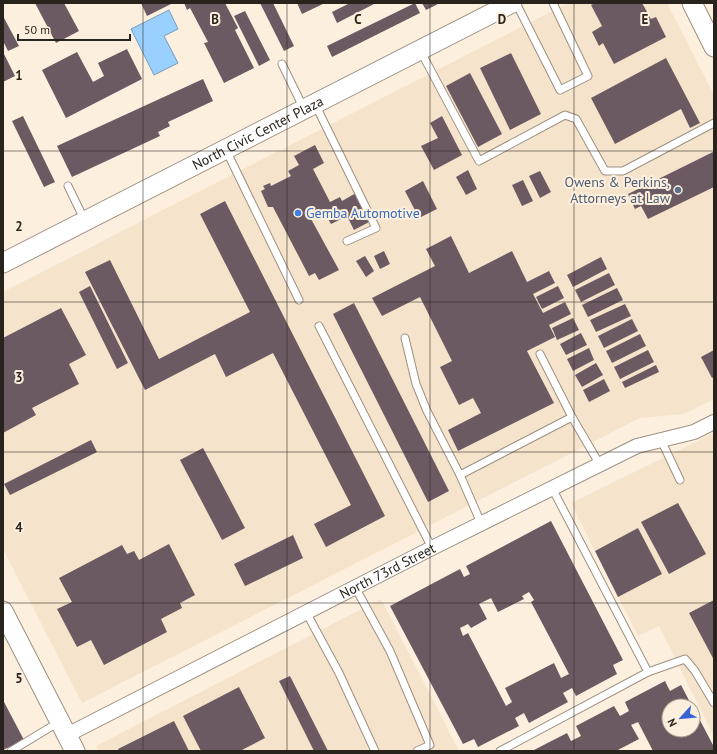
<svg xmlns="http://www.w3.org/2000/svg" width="717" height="754" viewBox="0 0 717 754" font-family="'PT Sans',sans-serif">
  <rect width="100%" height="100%" fill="#fdefde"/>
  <g fill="#f5e3cb">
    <path d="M568 3H667L714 95V399L684 414 640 418 82 703 3 549V292Z"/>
    <path d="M714 433V737L659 626 638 636 571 503Z"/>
    <path d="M381 599 459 751H99L96 746Z"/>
  </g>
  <path fill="#99d0fe" stroke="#779cba" d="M169 10 178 29 164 36 178 63 154 75 131 29Z"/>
  <g fill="#6c5a63" fill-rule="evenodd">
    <path d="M35 3H64L79 31 56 43Z"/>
    <path d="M141 3H173L147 16Z"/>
    <path d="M184 3H225L238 28 235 30 254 68 224 83 204 43 208 42 190 8 187 10Z"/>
    <path d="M260 3H273L294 46 284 51Z"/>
    <path d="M297 3H325L302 14Z"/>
    <path d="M350 3H376L337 23 332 12Z"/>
    <path d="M415 3 420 13 332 57 327 46Z"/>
    <path d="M422 3H440L426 10Z"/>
    <path d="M595 3H642L651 19 656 17 666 37 614 64 603 43 599 46 592 32 602 26 591 5Z"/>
    <path d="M245 11 270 60 259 66 234 16Z"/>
    <path d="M3 16 19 46 8 51 3 41Z"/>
    <path d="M127 49 142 79 66 118 42 70 77 52 93 82 104 76 98 63Z"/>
    <path d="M3 52 15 76 3 82Z"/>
    <path d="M511 53 541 114 510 130 480 68Z"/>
    <path d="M666 58 700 123 690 128 681 109 615 144 591 98Z"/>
    <path d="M470 73 502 134 478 147 446 86Z"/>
    <path d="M203 79 213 101 168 122 170 126 158 132 160 136 72 177 57 146Z"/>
    <path d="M23 116 55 182 44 187 12 121Z"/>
    <path d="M442 116 462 155 434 170 421 146 438 138 430 123Z"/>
    <path d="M315 145 324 163 313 169 330 202 340 197 342 201 356 193 371 221 354 230 347 216 331 224 323 210 310 217 339 270 319 280 315 273 309 276 273 207H268L261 191 265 189 263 186 270 183 271 186 291 176 288 171 299 165 294 156Z"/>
    <path d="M713 152 714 187 648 219 641 206 635 209 628 194Z"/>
    <path d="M468 170 477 189 466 195 456 177Z"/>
    <path d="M540 171 551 192 540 198 529 176Z"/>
    <path d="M523 180 533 201 522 206 512 185Z"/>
    <path d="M423 181 437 209 419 218 405 191Z"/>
    <path d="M225 201 385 516 326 547 314 524 351 505 273 353 226 377 215 354 145 390 85 272 110 260 159 359 250 312 200 214Z"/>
    <path d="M451 236 469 273 512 251 527 282 549 271 555 283 533 294 543 313 565 302 571 314 549 325 555 337 527 351 554 403 458 451 448 430 481 413 473 398 459 405 440 367 452 361 420 297 382 316 372 298 435 266 426 249Z"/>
    <path d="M384 251 390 264 380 269 374 256Z"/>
    <path d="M365 256 374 271 366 277 356 261Z"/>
    <path d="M601 257 607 269 573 287 567 275Z"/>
    <path d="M609 273 615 285 581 302 575 290Z"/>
    <path d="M90 286 128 363 117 369 79 292Z"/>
    <path d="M558 286 564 298 542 309 536 297Z"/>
    <path d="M617 288 623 300 588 317 582 305Z"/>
    <path d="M354 303 449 491 428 502 333 314Z"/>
    <path d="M625 304 631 316 596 332 590 320Z"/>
    <path d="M61 308 86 355 69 364 79 384 32 408 36 415 3 433V338Z"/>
    <path d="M573 318 579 330 557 340 552 328Z"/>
    <path d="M632 319 638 331 604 348 598 336Z"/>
    <path d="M581 333 587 345 566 355 560 344Z"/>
    <path d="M640 334 646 346 612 363 606 351Z"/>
    <path d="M589 348 594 360 573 371 567 359Z"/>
    <path d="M648 350 654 362 620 379 614 367Z"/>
    <path d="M714 350V377L712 378 701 357Z"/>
    <path d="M596 363 603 375 582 387 575 375Z"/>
    <path d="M656 365 659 372 625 388 622 382Z"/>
    <path d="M604 379 610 391 589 402 583 390Z"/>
    <path d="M91 440 97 452 10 495 4 484Z"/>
    <path d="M203 448 245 528 222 540 180 460Z"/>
    <path d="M678 503 706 554 669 574 641 522Z"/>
    <path d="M551 521 623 660 613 665 617 674 576 696 572 688 563 693 568 702 529 723 524 713 515 718 519 726 478 747 474 739 463 744 390 606 460 569 464 577 470 574 466 566ZM529 592 534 600 531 602 569 674 561 678 554 663 505 688 512 702 506 706 468 633 463 636 460 628 468 624 471 628 487 619 479 604 491 598 498 612 524 599 522 596Z"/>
    <path d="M638 528 662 574 618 597 595 551Z"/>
    <path d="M293 535 303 558 245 586 234 564Z"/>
    <path d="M169 544 195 595 180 603 182 608 161 619 167 632 104 665 91 640 77 647 57 609 72 602 59 578 122 545 127 554 134 551 139 560Z"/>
    <path d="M714 600V660L689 613Z"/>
    <path d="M290 676 328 751H314L279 681Z"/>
    <path d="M665 681 670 691 681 685 692 706H669V730H693V707L714 747V751H653L638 722 631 725 639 739 616 751H532L567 733 571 741 581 736 576 726 614 706 620 716 629 711 625 702Z"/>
    <path d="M239 687 265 738 240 751H201L183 716Z"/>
    <path d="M3 700 24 740 3 750Z"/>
    <path d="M174 721 189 751H119L118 749Z"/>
  </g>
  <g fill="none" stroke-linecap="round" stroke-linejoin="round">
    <defs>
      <g id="lane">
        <path d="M516 3 560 90 588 76 553 3"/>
        <path d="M420 50 479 161 565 115 576 119 605 171H623L714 123"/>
        <path d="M282 64 304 109"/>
        <path d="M315 104 376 228 347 241"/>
        <path d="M226 150 299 300"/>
        <path d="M68 186 85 221"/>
        <path d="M319 326 432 548"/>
        <path d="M405 338 416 384 427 411 460 475"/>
        <path d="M540 354 572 417"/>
        <path d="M661 440 680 480"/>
        <path d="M481 523 460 475 572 417 600 465"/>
        <path d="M355 587 390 651 430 745 417 751"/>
        <path d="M306 612 339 673 375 751"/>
        <path d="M648 672 685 659 695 671 714 703"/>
        <path d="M11 751 59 722"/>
        <path d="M500 751 648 672 552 488"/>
      </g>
      <g id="street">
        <path id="s1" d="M67 735 432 548 637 446 694 432 714 422"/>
      </g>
      <g id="secondary">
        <path d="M692 3 714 47"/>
        <path id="s2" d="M3 263 512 3"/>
        <path d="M3 611 75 751"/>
      </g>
    </defs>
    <use href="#lane" stroke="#9d9081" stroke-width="9"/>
    <use href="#street" stroke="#9d9081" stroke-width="16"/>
    <use href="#secondary" stroke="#9d9081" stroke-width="21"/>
    <use href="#lane" stroke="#fff" stroke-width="7"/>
    <use href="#street" stroke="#fff" stroke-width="14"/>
    <use href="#secondary" stroke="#fff" stroke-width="19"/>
  </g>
  <path fill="none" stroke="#28241d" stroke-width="1" stroke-opacity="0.55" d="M143 3V751M287 3V751M430 3V751M574 3V751M3 151H714M3 302H714M3 452H714M3 603H714"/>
  <circle fill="#5c6f8a" stroke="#fdefde" stroke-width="1.5" cx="678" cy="190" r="4"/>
  <circle fill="#3f7fe0" stroke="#fdefde" stroke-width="1.5" cx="298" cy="213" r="4"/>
  <g text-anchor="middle" stroke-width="4" stroke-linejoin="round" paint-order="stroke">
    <g font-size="14" fill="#28241d" stroke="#fdefde">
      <text dy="5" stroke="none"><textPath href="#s2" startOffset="286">North Civic Center Plaza</textPath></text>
      <text dy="5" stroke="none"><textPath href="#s1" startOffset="360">North 73rd Street</textPath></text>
    </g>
    <g font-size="14" fill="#4e5e75" stroke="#fdefde" text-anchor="end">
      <text x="670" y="187">Owens &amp; Perkins,<tspan x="670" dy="16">Attorneys at Law</tspan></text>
    </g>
    <g font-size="14" fill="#366cbe" stroke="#fdefde" text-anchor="start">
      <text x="306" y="218">Gemba Automotive</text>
    </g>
  </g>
  <g font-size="13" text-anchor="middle" font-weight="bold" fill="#28241d" stroke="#fdefde" stroke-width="4" stroke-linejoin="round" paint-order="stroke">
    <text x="215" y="24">B</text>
    <text x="358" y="24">C</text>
    <text x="502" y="24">D</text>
    <text x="645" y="24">E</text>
    <text x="19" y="80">1</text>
    <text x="19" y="231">2</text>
    <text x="19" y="382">3</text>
    <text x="19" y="532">4</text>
    <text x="19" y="683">5</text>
  </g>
  <rect width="717" height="754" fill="none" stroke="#28241d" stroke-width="8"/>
  <g transform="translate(681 718) rotate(243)"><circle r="19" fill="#fdefde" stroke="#a89e91"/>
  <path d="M0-3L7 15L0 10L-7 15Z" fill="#3962d2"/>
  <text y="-6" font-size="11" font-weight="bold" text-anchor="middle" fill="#28241d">N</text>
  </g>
  <path d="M18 34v6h112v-6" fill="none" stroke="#28241d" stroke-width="2"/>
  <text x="24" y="34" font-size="12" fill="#28241d" stroke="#fdefde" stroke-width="3" paint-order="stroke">50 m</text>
</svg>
